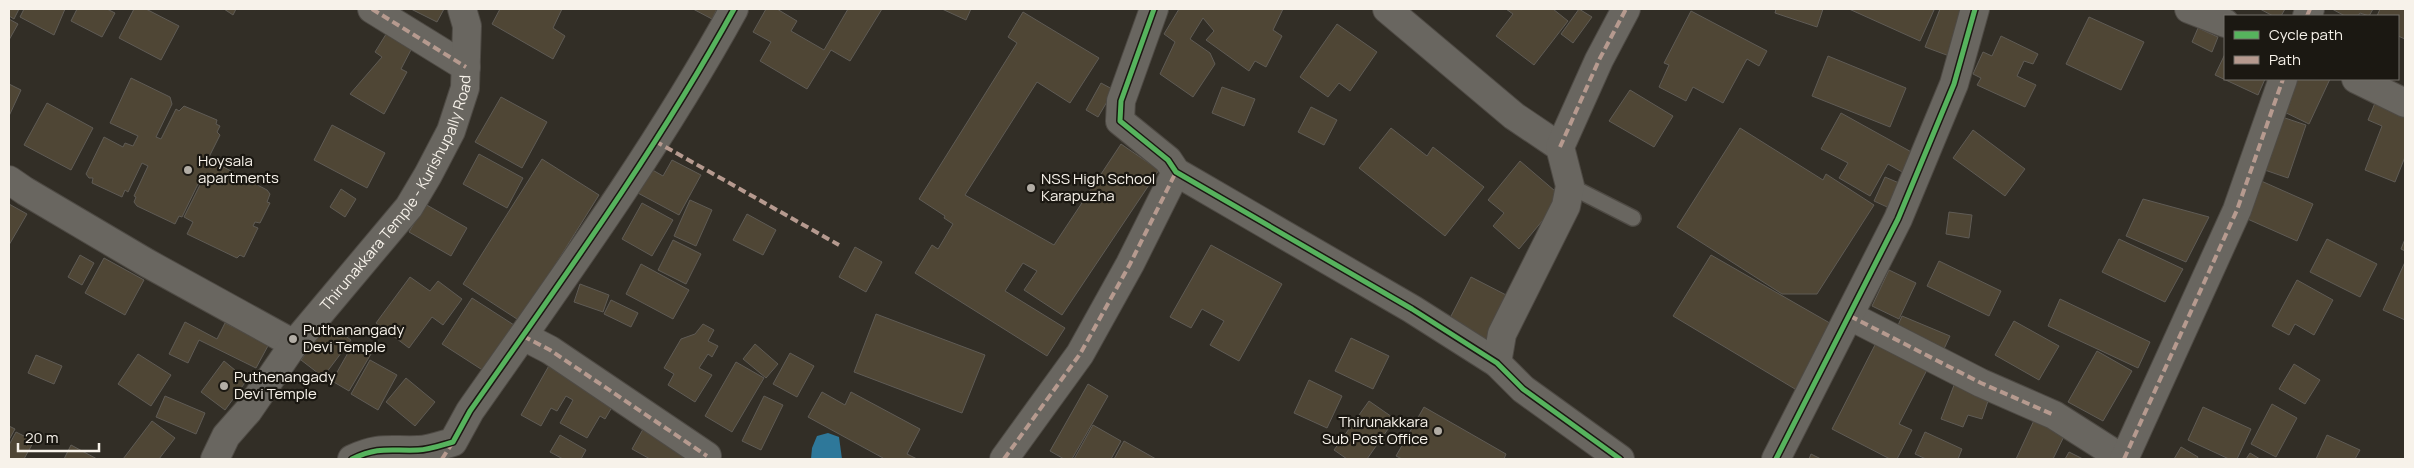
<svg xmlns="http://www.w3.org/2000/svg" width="2414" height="468" viewBox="0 0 2414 468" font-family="Manrope,sans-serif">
  <rect width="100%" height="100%" fill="#322e26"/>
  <path fill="#2e789a" d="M828 433 839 437 842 459H811L812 448 817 436Z"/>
  <g fill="#4f4635" stroke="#5f5b55">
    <path d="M9 9H19L14 19 9 16Z"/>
    <path d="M24 9H65L54 35 20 17Z"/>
    <path d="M77 9H107L115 13 102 37 71 21Z"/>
    <path d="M134 9H146L179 26 161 60 119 38Z"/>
    <path d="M224 9H236L233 15Z"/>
    <path d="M411 9H444L437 22Z"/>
    <path d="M500 9H562L553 28 565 36 553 59 492 24Z"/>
    <path d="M693 9H717L712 19Z"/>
    <path d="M766 9H777L797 21 791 31 824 50 848 9H882L850 61 831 50 807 89 760 61 771 42 753 32Z"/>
    <path d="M942 9H971L966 20Z"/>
    <path d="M1179 9H1283L1273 30 1282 36 1266 67 1255 61 1249 71 1206 40 1214 31 1203 18 1190 39 1210 53 1215 64 1193 97 1160 74 1175 42 1164 34Z"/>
    <path d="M1506 9H1553L1568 21 1534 65 1496 36 1513 14Z"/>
    <path d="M1579 9 1592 17 1573 43 1561 34Z"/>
    <path d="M1776 9H1823L1817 27 1775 13Z"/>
    <path d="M1849 9H1932L1934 10 1920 41Z"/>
    <path d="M1940 9H1963L1952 57 1925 47Z"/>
    <path d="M2260 9H2285L2281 16H2273Z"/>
    <path d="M2332 9H2373L2369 16 2360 13 2358 16H2345Z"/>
    <path d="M2380 9H2405V39L2398 36V16H2377Z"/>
    <path d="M1691 11 1767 51 1759 66 1747 59 1723 103 1693 87 1686 101 1659 87 1669 65 1664 63Z"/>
    <path d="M1023 12 1099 58 1070 103 1037 82 965 195 1054 245 1121 144 1159 170 1062 315 1024 290 1037 271 1023 263 1005 291 1065 328 1047 356 915 273 932 245 938 249 953 224 944 218 945 216 919 199 1017 43 1008 37Z"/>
    <path d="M2089 17 2144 42 2121 90 2066 64Z"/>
    <path d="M9 19 18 24 9 40Z"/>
    <path d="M1337 24 1377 52 1350 91 1339 83 1328 97 1300 77Z"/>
    <path d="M2198 28 2218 37 2212 52 2192 42Z"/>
    <path d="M388 31 413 46 401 69 407 72 384 114 350 94 382 57 375 52Z"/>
    <path d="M2001 36 2038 54 2033 64 2024 61 2017 76 2036 85 2025 107 1977 85 1981 78 1973 74 1983 52 1992 56Z"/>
    <path d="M2225 54V79H2265L2258 95 2215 75Z"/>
    <path d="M1828 56 1906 88 1890 127 1812 96Z"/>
    <path d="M131 78 170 97 172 104 156 137 161 139 176 109 179 111 184 106 217 120 216 124 220 126 217 132 220 135 208 159 209 162 211 164 212 161 267 190 270 194 267 202 270 203 260 223 255 222 253 226 258 228 244 257 240 255 237 258 187 234 193 222 184 217 200 185 198 184 182 217 179 216 175 224 137 206 134 202 136 197 134 196 148 166 142 163 128 192 125 190 122 197 92 183 93 178H89L86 174 104 137 123 147 125 143 133 146 138 136 110 123Z"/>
    <path d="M2290 79H2330L2309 124 2276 108Z"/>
    <path d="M1101 83 1114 90 1098 117 1086 110Z"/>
    <path d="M9 84 21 90 9 116Z"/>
    <path d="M1222 87 1255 99 1244 126 1212 113Z"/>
    <path d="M1630 90 1673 116 1654 147 1609 121Z"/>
    <path d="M501 97 547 122 522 168 475 142Z"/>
    <path d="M2377 98 2405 108V157L2395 182 2365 170 2382 126 2368 120Z"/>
    <path d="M47 103 93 128 71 170 24 145Z"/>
    <path d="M1311 107 1337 120 1324 145 1298 132Z"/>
    <path d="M1841 113 1915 154 1904 173 1888 164 1870 196 1839 178 1848 163 1821 149Z"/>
    <path d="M2276 115 2306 125 2288 178 2259 168Z"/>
    <path d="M332 125 385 153 367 188 314 160Z"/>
    <path d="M1391 128 1427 156 1433 147 1484 187 1445 236 1359 168Z"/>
    <path d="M1740 128 1823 180 1826 174 1874 205 1817 294H1782L1677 227Z"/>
    <path d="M1973 130 2025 169 2005 196 1953 158Z"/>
    <path d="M479 154 523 178 507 208 463 184Z"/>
    <path d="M542 159 599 195 520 321 463 284Z"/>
    <path d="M672 160 701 175 679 215 636 192 649 168 663 176Z"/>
    <path d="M1520 161 1562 197 1519 249 1493 226 1504 213 1488 200Z"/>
    <path d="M1885 177 1906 186 1896 211 1874 201Z"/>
    <path d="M2259 180 2313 204 2297 241 2243 217Z"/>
    <path d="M341 189 356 199 345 217 330 207Z"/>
    <path d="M2143 199 2209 217 2186 262 2126 236Z"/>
    <path d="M690 200 712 210 696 246 674 236Z"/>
    <path d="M642 203 673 220 652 256 622 239Z"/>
    <path d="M9 204 27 214 9 245Z"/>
    <path d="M425 204 467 228 451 256 409 232Z"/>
    <path d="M1949 212 1972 215 1969 238 1946 234Z"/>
    <path d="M747 214 776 230 763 255 733 240Z"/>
    <path d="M2119 239 2183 269 2165 302 2102 272Z"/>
    <path d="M2327 239 2377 264 2360 297 2310 272Z"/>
    <path d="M2405 239V251L2401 249Z"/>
    <path d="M673 240 701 254 686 284 658 270Z"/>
    <path d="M1211 245 1282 284 1239 361 1210 345 1224 321 1202 309 1191 328 1170 317Z"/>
    <path d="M855 247 882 262 866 292 839 277Z"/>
    <path d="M80 255 94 263 82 285 68 277Z"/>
    <path d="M1711 255 1835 326 1800 392 1673 316Z"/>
    <path d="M104 258 144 280 125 315 85 293Z"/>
    <path d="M1939 261 2001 291 1989 316 1927 286Z"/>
    <path d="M2405 262V320L2383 310Z"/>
    <path d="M641 264 689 290 673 319 626 294Z"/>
    <path d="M1889 270 1916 283 1899 319 1872 306Z"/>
    <path d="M410 277 430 291 438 281 462 299 443 325 432 317 409 348 376 323Z"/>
    <path d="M1471 277 1512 298 1490 341 1449 320Z"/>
    <path d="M2297 280 2333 300 2314 335 2295 324 2289 335 2272 326Z"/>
    <path d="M580 284 609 295 603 312 574 302Z"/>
    <path d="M472 298 514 325 484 371 442 344Z"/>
    <path d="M2060 299 2150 342 2138 368 2048 326Z"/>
    <path d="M611 300 638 313 631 327 604 314Z"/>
    <path d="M876 314 985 355 962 413 854 372Z"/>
    <path d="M1902 316 1950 336 1944 349 1896 330Z"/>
    <path d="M2014 321 2059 346 2039 380 1995 355Z"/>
    <path d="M185 322 217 339 225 323 269 344 256 368 199 340 188 363 169 354Z"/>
    <path d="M328 323 351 340 323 377 301 360Z"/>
    <path d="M703 324 714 330 708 341 718 346 712 357 708 354 699 368 712 375 695 402 668 385 674 374 664 368 681 339 695 334Z"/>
    <path d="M1351 338 1389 356 1373 389 1335 371Z"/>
    <path d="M1878 339 1929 366 1899 424 1912 430 1897 459H1890L1832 429Z"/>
    <path d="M353 344 371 354 349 391 332 381Z"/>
    <path d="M755 344 778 364 766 378 743 359Z"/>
    <path d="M2097 351 2132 371 2103 421 2068 402Z"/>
    <path d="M790 353 814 366 797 397 773 384Z"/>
    <path d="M138 354 171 375 151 406 118 384Z"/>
    <path d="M36 355 62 366 54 384 28 373Z"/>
    <path d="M555 355 621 392 605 419 600 416 587 438 560 423 573 400 566 396 557 411 551 408 541 426 521 415Z"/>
    <path d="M370 360 397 375 378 410 351 394Z"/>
    <path d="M224 361 247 380 225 410 201 392Z"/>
    <path d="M736 362 764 378 732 432 705 416Z"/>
    <path d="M2294 364 2320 380 2305 404 2279 389Z"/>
    <path d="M406 378 435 402 415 426 386 402Z"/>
    <path d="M1309 380 1342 396 1327 428 1294 413Z"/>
    <path d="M1956 380 1991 392 1982 419 1968 415 1963 427 1941 419Z"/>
    <path d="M1088 384 1108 396 1072 459H1064L1050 451Z"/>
    <path d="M822 392 845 405 851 392 920 429 907 454 917 459H882L883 458 808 417Z"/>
    <path d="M165 396 205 413 196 434 156 417Z"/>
    <path d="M764 396 783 405 761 450 742 441Z"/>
    <path d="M1369 401 1395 419 1367 459H1347L1334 450Z"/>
    <path d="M2272 404 2297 418 2276 457 2251 444Z"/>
    <path d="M1424 407 1506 454 1504 459H1402L1396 456Z"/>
    <path d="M2203 407 2251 429 2237 459H2229L2188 440Z"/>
    <path d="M652 413 697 437 685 459H650L632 449Z"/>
    <path d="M2036 416 2067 430 2053 459H2016Z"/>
    <path d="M152 421 175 438 159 459H123Z"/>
    <path d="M1093 425 1121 441 1111 459H1074Z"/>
    <path d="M9 426 15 429 9 440Z"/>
    <path d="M16 432 34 441 24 459H9V445Z"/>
    <path d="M1925 432 1962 449 1958 459H1926L1915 454Z"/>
    <path d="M560 435 586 450 581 459H563L550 452Z"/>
    <path d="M2327 435 2360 450 2355 459H2316Z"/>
    <path d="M1124 441 1156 459H1114Z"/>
    <path d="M71 445 97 459H64Z"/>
    <path d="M2181 447 2198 457 2197 459H2174Z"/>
    <path d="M2069 452 2083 459H2065Z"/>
    <path d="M2250 453 2260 459H2246Z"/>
    <path d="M1811 454 1821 459H1809Z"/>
  </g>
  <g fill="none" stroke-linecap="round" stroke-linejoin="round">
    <defs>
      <path id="lane" d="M1570 186 1633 218"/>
      <g id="street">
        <path d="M372 9 466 67"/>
        <path d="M1154 9 1121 101 1120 121 1168 160 1176 172 1412 309 1497 363 1523 389 1620 459"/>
        <path d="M1387 9 1514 116 1560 147"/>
        <path d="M2189 9 2225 23"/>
        <path d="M2307 16 2310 9"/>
        <path d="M2356 79 2405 103"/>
        <path d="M9 180 25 191 147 263 294 344"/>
        <path d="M1850 316 1981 383 2054 415 2123 459"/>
        <path d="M523 336 550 350 707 456"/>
        <path d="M1497 363 1502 334 1566 206 1570 186 1560 147 1599 60 1626 9"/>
        <path d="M352 459C379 446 390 451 418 450 429 450 442 445 453 442L470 411C562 280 657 149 734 9"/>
        <path d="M1004 459 1080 354 1130 264 1176 172"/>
        <path d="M1776 459 1898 219 1954 84 1975 9"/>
        <path d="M2124 459 2237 210 2283 79"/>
      </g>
      <g id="secondary">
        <path id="s1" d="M215 459 226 436 248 411 294 344 409 207 428 175 451 131 465 88 467 26 462 9"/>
      </g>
    </defs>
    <use href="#lane" stroke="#4e4a44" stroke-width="18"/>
    <use href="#street" stroke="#4e4a44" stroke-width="30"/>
    <use href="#secondary" stroke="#4e4a44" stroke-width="30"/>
    <use href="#lane" stroke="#696660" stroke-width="15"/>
    <use href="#street" stroke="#696660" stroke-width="28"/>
    <use href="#secondary" stroke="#696660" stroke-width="28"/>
    <g stroke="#b69a8f" stroke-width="4" stroke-dasharray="8 4" stroke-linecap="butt">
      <path d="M372 9 466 67"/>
      <path d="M2307 16 2310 9"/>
      <path d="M655 141 839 245"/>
      <path d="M1560 147 1599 60 1626 9"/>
      <path d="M1850 316 1981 383 2054 415"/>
      <path d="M523 336 550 350 707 456"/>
      <path d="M442 459 453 442"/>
      <path d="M1004 459 1080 354 1130 264 1176 172"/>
      <path d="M2124 459 2237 210 2283 79"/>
    </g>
    <defs>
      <g id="cycleway">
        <path d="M1154 9 1121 101 1120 121 1168 160 1176 172 1412 309 1497 363 1523 389 1620 459"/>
        <path d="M352 459C379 446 390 451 418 450 429 450 442 445 453 442L470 411C562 280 657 149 734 9"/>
        <path d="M1776 459 1898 219 1954 84 1975 9"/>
      </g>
    </defs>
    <use href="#cycleway" stroke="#1b1812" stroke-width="8"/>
    <use href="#cycleway" stroke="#56b35d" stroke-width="5"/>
  </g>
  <g fill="#b2ada5" stroke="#1b1812" stroke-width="2">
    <circle cx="188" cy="170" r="5"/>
    <circle cx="1031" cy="188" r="5"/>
    <circle cx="293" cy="339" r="5"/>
    <circle cx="224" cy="386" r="5"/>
    <circle cx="1438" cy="431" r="5"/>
  </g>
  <g text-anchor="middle" stroke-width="4.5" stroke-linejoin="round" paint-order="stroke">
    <g font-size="15" fill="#f7f2ea" stroke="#1b1812" text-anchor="start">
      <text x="198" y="166">Hoysala<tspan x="198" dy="17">apartments</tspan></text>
      <text x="1041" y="184">NSS High School<tspan x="1041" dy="17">Karapuzha</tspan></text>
      <text x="303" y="335">Puthanangady<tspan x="303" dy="17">Devi Temple</tspan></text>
      <text x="234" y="382">Puthenangady<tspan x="234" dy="17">Devi Temple</tspan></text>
      <text x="1428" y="427" text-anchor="end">Thirunakkara<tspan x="1428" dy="17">Sub Post Office</tspan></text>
    </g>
    <g font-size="15" fill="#f7f2ea" stroke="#1b1812">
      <text dy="5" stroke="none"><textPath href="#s1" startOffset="325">Thirunakkara Temple - Kurishupally Road</textPath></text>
    </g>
  </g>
  <rect width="2414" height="468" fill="none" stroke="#f7f2ea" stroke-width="20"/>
  <rect x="2224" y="15" width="175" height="65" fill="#1b1812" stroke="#736f68"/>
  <rect x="2234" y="31" width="25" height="8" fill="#56b35d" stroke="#736f68"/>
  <text x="2269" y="40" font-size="15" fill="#f7f2ea">Cycle path</text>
  <rect x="2234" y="56" width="25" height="8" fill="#b69a8f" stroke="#736f68"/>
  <text x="2269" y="65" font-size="15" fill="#f7f2ea">Path</text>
  <path d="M18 443v8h81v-8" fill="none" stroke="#f7f2ea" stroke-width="2.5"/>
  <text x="25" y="443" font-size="15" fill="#f7f2ea" stroke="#1b1812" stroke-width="4" paint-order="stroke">20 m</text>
</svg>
